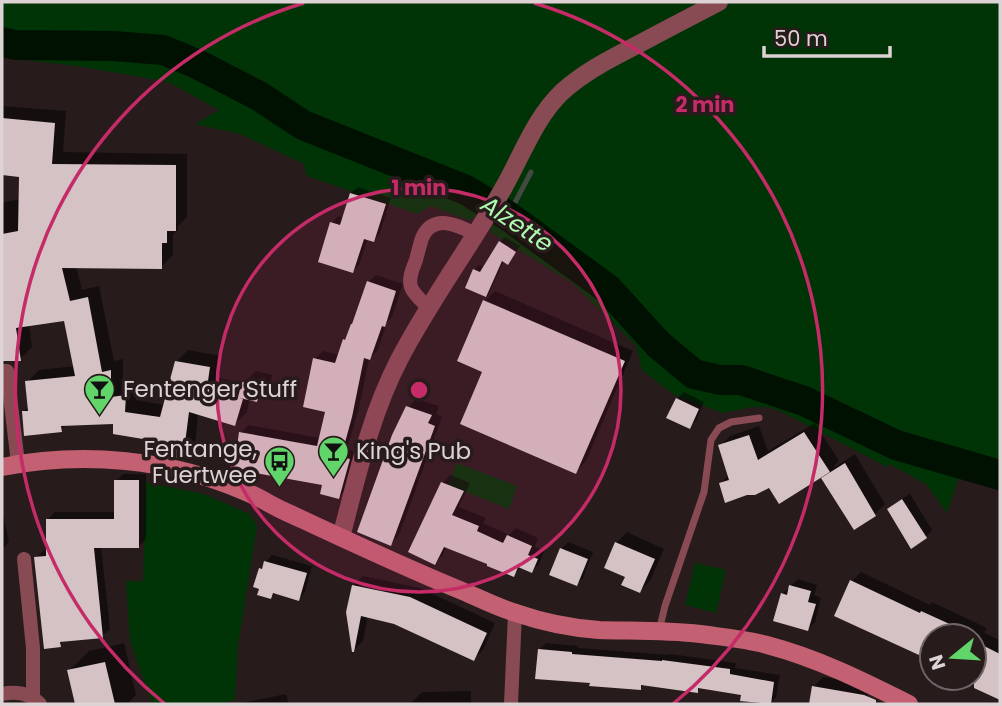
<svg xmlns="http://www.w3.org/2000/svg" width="1002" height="706" viewBox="0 0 1002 706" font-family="Poppins,sans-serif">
  <rect width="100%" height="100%" fill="#281b1c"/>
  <g fill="#003406">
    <path d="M2 2H1000V488L960 473 947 513 926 484 889 464 887 467 782 412 768 407H752L722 413 673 394 642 370 636 345 572 283 493 234 478 216 468 220 431 206 417 214 307 176 304 164 240 134 195 124 219 110 168 82 83 67 2 57Z"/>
    <path d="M457 463 517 486 509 509 448 485Z"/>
    <path d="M146 482 204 494 250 514 257 526 238 646 235 700 218 704H152L130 641 126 581H143Z"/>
    <path d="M695 563 726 570 716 613 685 605Z"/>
  </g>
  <g fill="#0007">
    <path d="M2 106 66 111 63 152 187 154V217L178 226V230L173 234V255L161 267 76 266 82 290 99 286 114 361 123 359V386L137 384 136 400 165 405 176 362 188 350 221 356 218 377 243 384 256 371 272 375 269 388 257 400 250 399 247 412 235 424 198 413 195 446 183 458 163 441 115 422 67 424 61 430 23 412 29 406 27 382 39 370 75 366 66 319 29 325 32 347 20 359 2 360V203L20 199V175L2 174Z"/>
    <path d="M358 187 391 198 380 233 374 240 368 238 359 265 353 271 332 223 338 216 344 218 351 193Z"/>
    <path d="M505 237 520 246 508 263 504 260 488 296 467 287 474 270 479 265 485 268 500 242Z"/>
    <path d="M376 275 403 284 392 317 387 322 378 350 369 359 359 408 347 449 356 452 346 489 339 497 324 484 241 433 249 425 320 438 328 410 315 359 323 351 340 355 368 282Z"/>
    <path d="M495 291 633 351 586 461 576 472 485 371V301Z"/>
    <path d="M684 392 704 402 696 421 689 427 677 399Z"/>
    <path d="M416 399 439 406 436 414 442 417 399 535 390 544 408 408Z"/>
    <path d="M815 423 839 461 834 466 835 467 855 454 885 504 875 514 824 478 829 472 770 485 721 483 729 475 720 446 730 436 759 426 768 451Z"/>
    <path d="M123 474H146V539L138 547 101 546 110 629 102 636 65 640 60 645 36 558 43 551 48 550V519L55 512H116V481Z"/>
    <path d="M450 475 470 483 459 507 486 518 483 523 509 535 516 528 538 538 535 547 544 551 539 564 532 571 521 567 513 575 490 563 447 546 443 555 435 563 443 483Z"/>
    <path d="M910 494 932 530 926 537 889 509 895 503Z"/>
    <path d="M2 508 9 542 2 549Z"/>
    <path d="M627 532 664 549 650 581 640 591 627 576 606 567 616 543Z"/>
    <path d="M568 542 593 552 583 578 577 584 561 549Z"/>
    <path d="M272 555 312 566 305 592 299 599 276 592 271 597 260 569Z"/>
    <path d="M861 572 930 605 932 602 987 628 984 633 1000 640V698L975 686 977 680 972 678H974V636H932V659L852 581Z"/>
    <path d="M363 576 420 588 495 623 483 650 474 659 395 622 368 616 363 641 354 650 353 585Z"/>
    <path d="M798 579 817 585 814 595 821 598 815 622 808 629 782 594Z"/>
    <path d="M124 643 136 695 127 704H77L69 671 89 651Z"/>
    <path d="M546 643 578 646V648L669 655 670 654 736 663 735 668 780 675 776 697 770 704 742 700 743 694 702 686 697 691 645 684 640 688 592 681 539 650Z"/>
    <path d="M823 677 869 684 866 704H810L813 687Z"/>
    <path d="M471 691V704H412V702L422 692Z"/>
    <path d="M286 694 289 704H237Z"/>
  </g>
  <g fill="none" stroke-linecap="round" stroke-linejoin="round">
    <path stroke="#424a40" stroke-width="5" d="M508 216 531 172"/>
    <path stroke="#001001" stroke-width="30" d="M2 42 15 45 114 46 163 50 197 64 259 96 303 125 466 190 508 216 608 289 659 345 694 374 720 380H741L804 401 896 445 1000 475"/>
  </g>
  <g fill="#d5c2c4">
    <path d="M2 118 55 123 52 164 176 165V231H167V243H162V269L62 268 70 301 88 297 102 372 111 370V397L126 395 125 412 160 417 175 361 210 367 207 388 238 397 242 382 261 387 257 402 240 398 243 399 235 426 189 412 183 459 159 454 161 442 113 434V424L61 426 62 432 24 436 22 411H28L25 381 75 376 64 321 16 328 21 361H2V234L18 231 19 177 2 175Z"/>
    <path d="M350 193 386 204 374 242 364 239 353 273 318 262 330 222 340 225Z"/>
    <path d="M499 241 516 252 508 265 502 261 486 297 465 288 473 269 480 272Z"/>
    <path d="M367 281 396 291 385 327 382 326 370 360 364 358 352 417 341 457 350 459 339 499 320 494 322 485 234 469 239 432 317 446 325 412 303 407 313 358 335 363 343 339 345 340 351 324H352Z"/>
    <path d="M483 300 625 361 576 474 460 424 482 372 457 361Z"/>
    <path d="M676 398 699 409 690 429 666 418Z"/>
    <path d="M406 406 432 415 428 423 435 426 391 546 357 532 392 435Z"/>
    <path d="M804 432 830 472 779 504 769 488 755 495H747L725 503 719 483 729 480 718 445 749 435 758 460Z"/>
    <path d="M845 463 876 516 854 530 821 478Z"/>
    <path d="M114 480H139V548H94L103 638 60 642 61 647 44 649 34 557 46 556V519H114Z"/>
    <path d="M441 482 464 491 452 515 479 526 477 531 503 543 507 535 532 546 528 555 538 559 532 573 518 567 514 577 487 566V564L444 547 435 565 408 552Z"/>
    <path d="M902 499 927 538 911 549 887 509Z"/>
    <path d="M615 542 655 559 640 593 621 585 625 577 604 568Z"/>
    <path d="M560 548 588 559 577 586 549 575Z"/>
    <path d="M264 561 307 573 299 601 273 593 271 599 257 595 259 589 253 587 259 568 262 569Z"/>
    <path d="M850 580 920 613 921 611 976 636H932V661L834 616Z"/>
    <path d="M352 585 410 597 487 633 474 661 394 624 361 616 354 652H352L346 612Z"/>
    <path d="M789 585 811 591 808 602 816 604 808 631 773 621 781 593 787 595Z"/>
    <path d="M974 641 1000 654V700L974 688Z"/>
    <path d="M538 649 572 652V654L662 661V660L730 669V674L774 682 771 704 740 701 741 695 698 688V693L641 685V690L589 686 590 683 535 679Z"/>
    <path d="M105 662 115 704H75L67 670Z"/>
    <path d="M812 686 864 695 876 700V704H809Z"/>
  </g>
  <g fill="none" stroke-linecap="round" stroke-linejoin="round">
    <path stroke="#884a53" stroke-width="7" d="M659 631 665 606 704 492 711 440 719 428 731 422 759 418"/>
    <g stroke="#884a53" stroke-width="14">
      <path d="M429 308C422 301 414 295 411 287 408 278 413 268 416 260 418 252 420 245 422 238 433 213 458 225 475 234"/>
      <path d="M2 371H7L18 463"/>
      <path d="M24 559 33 648V697"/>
      <path d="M2 694C17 691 29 693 40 704"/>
      <path d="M511 704 515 613"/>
    </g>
    <path stroke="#884a53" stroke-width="18" d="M341 537C357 477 370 416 399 360 430 300 471 246 504 187 522 155 535 118 562 92 585 71 612 58 639 44 665 30 692 16 719 2"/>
    <path stroke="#c36071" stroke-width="18" d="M2 467C83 451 170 459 246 492 259 497 271 505 284 511 344 539 405 568 467 593 483 600 499 608 516 613 542 622 571 628 599 630 633 631 666 630 700 634 722 637 746 639 767 645 817 658 863 681 909 704"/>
  </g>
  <circle cx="419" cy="390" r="202" fill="#c52b67" fill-opacity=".12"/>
  <g fill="none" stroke="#c52b67" stroke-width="3.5">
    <circle cx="419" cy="390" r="202"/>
    <path d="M165 704A404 404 0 0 1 304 3M534 3A404 404 0 0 1 673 704"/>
  </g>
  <defs>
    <symbol id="bar-pin" viewBox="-11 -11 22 30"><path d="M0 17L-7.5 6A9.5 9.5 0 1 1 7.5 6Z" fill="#61d56a" stroke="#281b1c"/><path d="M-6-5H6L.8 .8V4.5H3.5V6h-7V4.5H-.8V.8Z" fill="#111"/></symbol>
    <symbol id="bus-pin" viewBox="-11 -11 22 30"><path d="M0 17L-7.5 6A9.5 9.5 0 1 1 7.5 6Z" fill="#61d56a" stroke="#281b1c"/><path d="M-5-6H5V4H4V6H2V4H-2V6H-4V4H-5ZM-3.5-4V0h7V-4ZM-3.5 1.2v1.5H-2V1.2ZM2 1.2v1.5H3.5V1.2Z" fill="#111"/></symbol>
  </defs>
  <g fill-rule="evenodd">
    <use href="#bar-pin" x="82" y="372" width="35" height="47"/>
    <use href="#bar-pin" x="316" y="434" width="35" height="47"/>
    <use href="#bus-pin" x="262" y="444" width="35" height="47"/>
  </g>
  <g text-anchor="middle" stroke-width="7" stroke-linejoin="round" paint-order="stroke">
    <g font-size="23" fill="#ddd3d4" stroke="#281b1c" text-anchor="start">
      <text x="123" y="397">Fentenger Stuff</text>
      <text x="257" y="457" text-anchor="end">Fentange,<tspan x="257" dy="26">Fuertwee</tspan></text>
      <text x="356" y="459">King's Pub</text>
    </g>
    <g font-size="24" font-style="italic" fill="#aefbb0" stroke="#281b1c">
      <text transform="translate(517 224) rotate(34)" y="8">Alzette</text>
    </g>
  </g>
  <circle cx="419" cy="390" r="10" fill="#c52b67" stroke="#281b1c" stroke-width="3.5"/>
  <g font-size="21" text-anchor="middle" font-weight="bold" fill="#c52b67" stroke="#281b1c" stroke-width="7" stroke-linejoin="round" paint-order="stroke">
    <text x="705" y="112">2 min</text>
    <text x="419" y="195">1 min</text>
  </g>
  <rect width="1002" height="706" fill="none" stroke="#ddd3d4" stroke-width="7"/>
  <g transform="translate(953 657) rotate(252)"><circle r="33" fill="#281b1c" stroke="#706566" stroke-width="2"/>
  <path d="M0-5L12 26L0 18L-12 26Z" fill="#61d56a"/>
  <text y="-10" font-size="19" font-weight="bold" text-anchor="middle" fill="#ddd3d4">N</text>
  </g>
  <path d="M764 46v10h126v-10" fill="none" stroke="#ddd3d4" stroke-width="3.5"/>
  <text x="774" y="46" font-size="21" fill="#ddd3d4" stroke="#281b1c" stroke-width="5" paint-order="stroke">50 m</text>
</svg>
